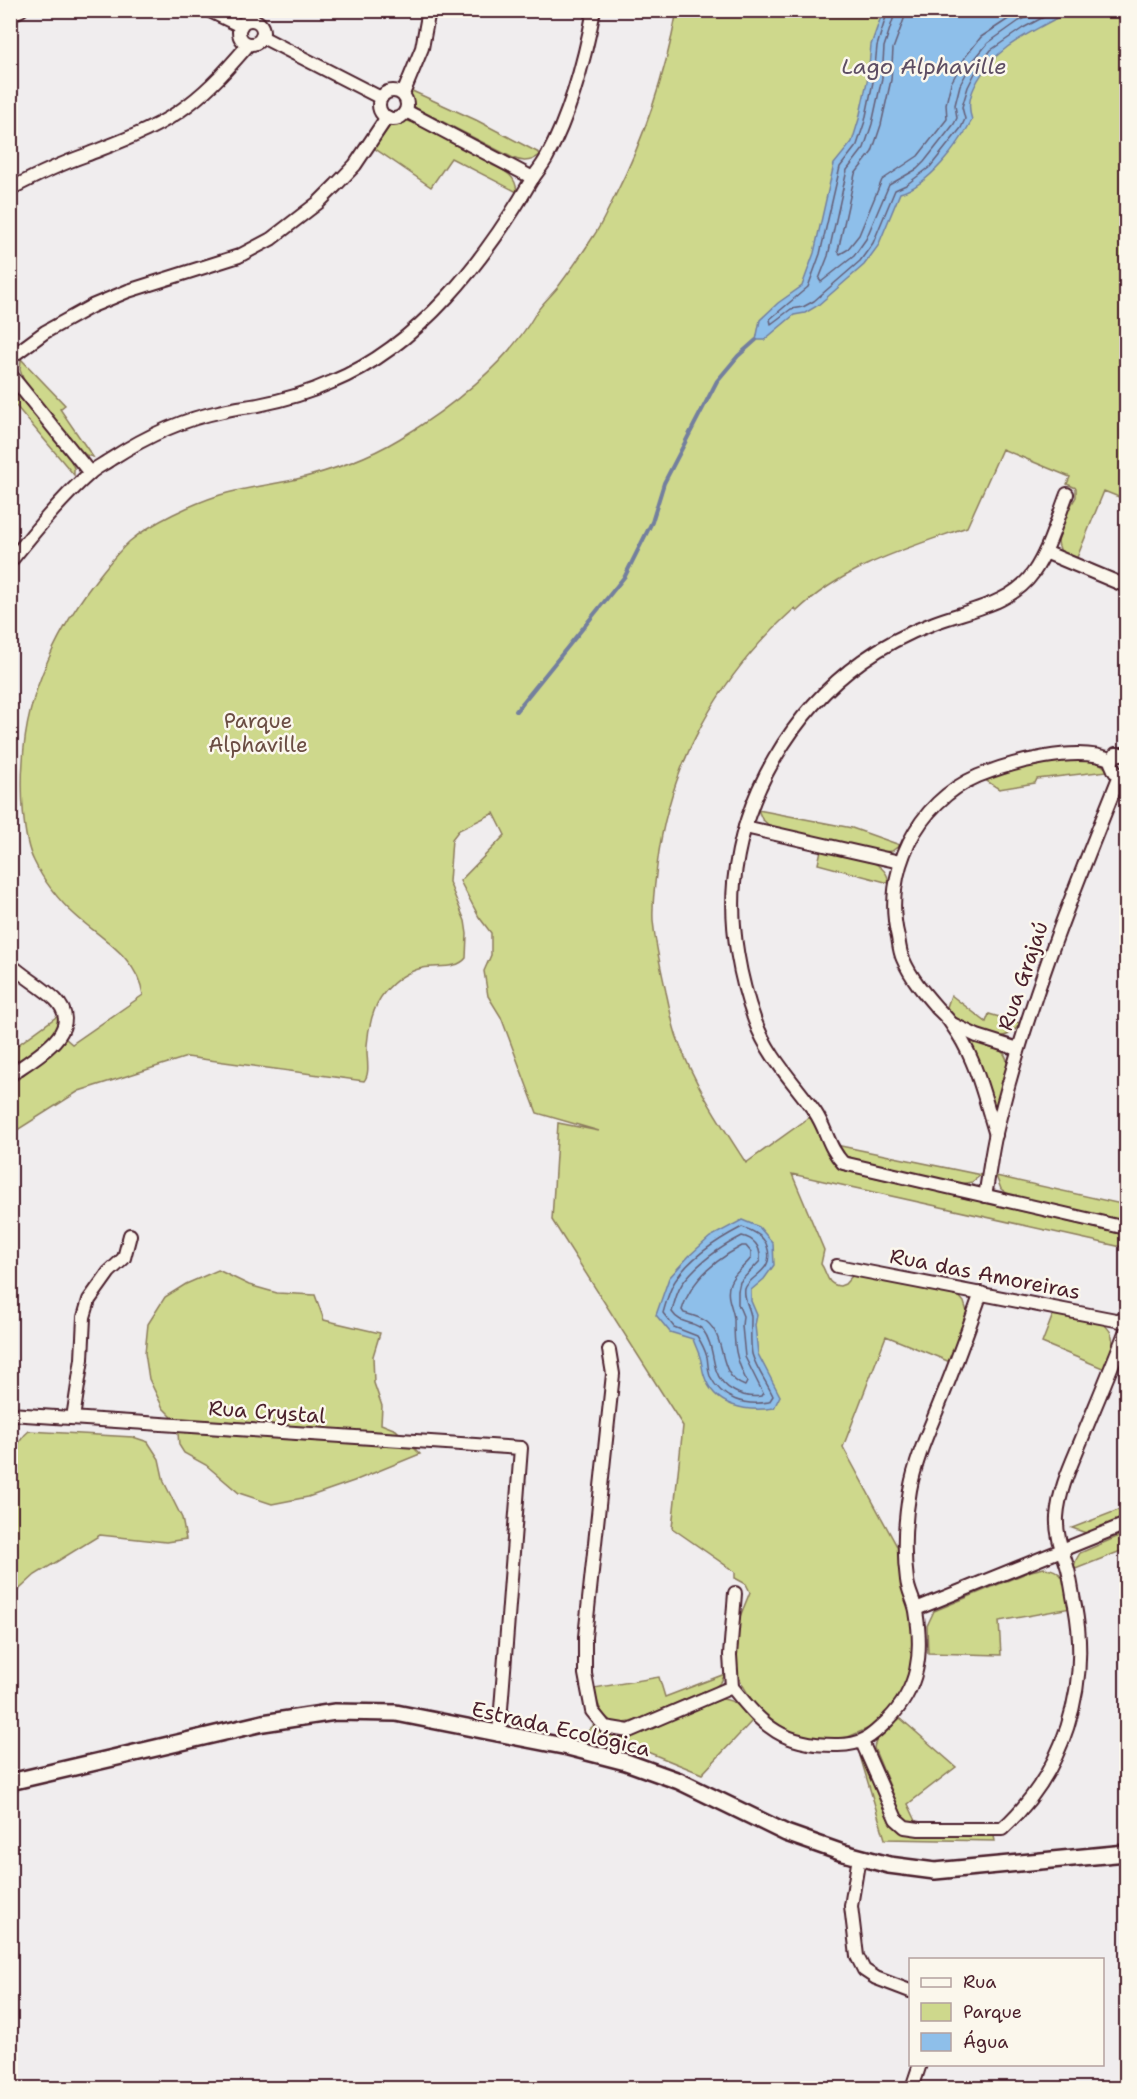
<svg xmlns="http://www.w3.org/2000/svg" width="1137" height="2099" viewBox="0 0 1137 2099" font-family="'Shantell Sans',sans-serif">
  <rect width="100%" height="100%" fill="#f0edee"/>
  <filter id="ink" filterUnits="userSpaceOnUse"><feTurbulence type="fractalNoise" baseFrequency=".0167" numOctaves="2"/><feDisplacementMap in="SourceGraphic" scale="12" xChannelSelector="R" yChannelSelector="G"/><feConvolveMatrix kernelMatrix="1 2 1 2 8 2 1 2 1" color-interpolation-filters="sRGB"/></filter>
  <g filter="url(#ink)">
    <g fill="#ced88c" stroke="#8c7c5c" stroke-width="1.5">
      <path d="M677 11H1126V500L1104 491 1076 560 1061 552C1051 532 1067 513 1076 497V488L1067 484 1070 477 1002 449 967 527C908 548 844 566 797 611L795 608C719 676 669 764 657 866 655 883 652 903 653 920 655 944 661 968 666 992 670 1008 672 1025 678 1040 694 1084 721 1124 746 1163L810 1117C823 1135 824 1162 847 1171L1126 1235V1248L792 1174 824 1250 821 1264C828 1273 825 1284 840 1286L845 1284 853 1275 958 1295 964 1302 968 1315 950 1362 886 1336 843 1447 899 1550 901 1577 913 1627 915 1656 902 1696 874 1726 848 1737 828 1739 811 1738 794 1734 774 1725 757 1709 742 1684 737 1672 735 1663 737 1624 750 1592 746 1584 735 1578V1572L672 1528 683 1426 552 1220 558 1123 599 1131 537 1113 501 1017 488 996 484 971 491 955V933L479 917 460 881 505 835 494 813 459 830 452 839 449 882 465 921 467 934 466 958C457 970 436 965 423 968 408 971 394 981 384 993 373 1006 368 1029 367 1045 366 1057 371 1073 364 1081L187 1057 79 1091 11 1134V1085L66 1039 72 1044 143 995C138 957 100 938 75 915 59 901 43 880 34 861 22 838 21 787 23 761 26 692 60 624 103 571 111 561 120 550 130 541 153 522 192 504 220 495 244 488 269 485 293 480 331 471 366 459 399 439 450 409 508 362 536 313 542 303 551 296 558 287 570 271 582 254 593 237 602 224 608 209 615 196 645 137 665 75 677 11Z"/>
      <path d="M410 90 476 120 541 154C532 162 523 163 513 158L416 108 412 104Z"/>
      <path d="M403 120 416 123 493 162 492 165C506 171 516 176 517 192L451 158 431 187 374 148 390 126Z"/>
      <path d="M21 359 65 405 60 409 93 457 86 455 78 448 24 381 20 370Z"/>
      <path d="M10 386 69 456 74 468V475L11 400Z"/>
      <path d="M1080 760C1091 761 1101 761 1108 771L1037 779 1035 783 999 789 985 780C1016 768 1046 762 1080 760Z"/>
      <path d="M758 810 852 828 900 845 892 851 883 852 772 828 762 819Z"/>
      <path d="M821 850C841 855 887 856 889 883L818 864Z"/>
      <path d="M951 995 986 1022 989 1014 1020 1023C1002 1054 965 1024 946 1010Z"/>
      <path d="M59 1015C60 1039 28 1055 11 1068V1050Z"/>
      <path d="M966 1037C977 1044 991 1045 1002 1052 1015 1060 1000 1095 997 1107L994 1108Z"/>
      <path d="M836 1145 981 1175 972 1182 961 1184 844 1157Z"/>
      <path d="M996 1176 1126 1205V1219H1111L1011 1196 1001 1189Z"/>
      <path d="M218 1270 249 1285 277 1293 315 1295 324 1320 380 1333 373 1356 374 1383 382 1406 381 1424 396 1430 420 1454 354 1481 308 1497 272 1504 239 1493 206 1465 184 1453 179 1445 177 1422 163 1408 149 1379 145 1353 148 1324 165 1297 186 1284Z"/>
      <path d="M1054 1312 1102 1323C1120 1335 1111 1352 1105 1369L1042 1343Z"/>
      <path d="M29 1431 133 1437 148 1442 159 1459 164 1482 182 1518 186 1539 166 1542 100 1535 35 1575 11 1597V1466C14 1452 18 1440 29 1431Z"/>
      <path d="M1126 1507V1518L1091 1533H1086L1072 1528Z"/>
      <path d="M1126 1533V1549L1073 1570 1076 1560 1080 1553Z"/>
      <path d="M1044 1568C1067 1569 1067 1590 1071 1608L999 1621 1001 1655 928 1653 927 1626 934 1611 1031 1571Z"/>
      <path d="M725 1674 721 1682 714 1688C695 1694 677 1703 658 1711 625 1726 602 1735 594 1688L659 1677 665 1697Z"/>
      <path d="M722 1699C736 1700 744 1710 752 1721L702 1774 645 1751 587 1732 596 1723 642 1731Z"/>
      <path d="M900 1718 956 1767 908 1804 917 1823 910 1822 902 1815 874 1748C876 1734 891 1727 900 1718Z"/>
      <path d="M860 1756 864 1761C871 1776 883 1814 893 1825 908 1840 973 1835 994 1836L995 1841 885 1839Z"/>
    </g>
    <g fill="#8ebfea" stroke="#737f9e" stroke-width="1.5">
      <path d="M883 11H1069C1034 32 999 43 978 80 970 94 967 105 972 120 958 146 929 185 900 193L878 246 864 265 817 306 805 313 794 315 764 340H756L760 320 778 303 802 286 814 253 834 164 852 142 859 119 868 77 871 45Z"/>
      <path d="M742 1220 759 1227 773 1243 774 1265 764 1279 751 1290V1301L757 1315 755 1325 758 1354 780 1396 774 1408C746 1412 714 1407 704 1375 702 1369 702 1363 700 1357 698 1351 695 1345 693 1339L670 1332 656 1315 669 1278 689 1256 710 1237Z"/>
    </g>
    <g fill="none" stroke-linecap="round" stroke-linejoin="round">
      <g stroke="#655f77" stroke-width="1.5">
        <path d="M888 10 877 46 874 77 865 121 857 145 840 167 820 254 808 287 770 319 771 324 791 309 803 307 814 301 860 261 873 243 895 190 906 185 930 167 961 128 965 119 962 107 968 87 978 67 991 50 1023 28 1057 10"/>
        <path d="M896 10 884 47 882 78 872 124 864 148 847 170 828 256 819 279 821 282 854 256 866 239 889 185 917 169 924 162 954 124 957 118 955 105 960 85 973 61 988 43 1019 21 1043 10"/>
        <path d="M905 10 904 19 893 49 891 80 881 125 872 152 855 174 838 251 840 254 847 250 859 235 882 180 918 156 947 119 946 104 951 83 966 56 981 37 1022 10"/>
        <path d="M742 1227C751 1230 764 1236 767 1246 776 1272 749 1275 745 1289 743 1300 750 1307 751 1317 751 1329 750 1341 752 1354 756 1368 767 1383 773 1396L769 1402C745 1406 722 1400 710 1376 708 1370 708 1363 707 1357 705 1350 701 1342 697 1336L674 1327 663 1313C666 1303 669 1290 675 1281 690 1257 717 1240 742 1227Z"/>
        <path d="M742 1236C755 1239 761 1248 760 1261L740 1282 738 1291V1304L743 1316 742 1326 745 1357 763 1393 761 1396C743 1399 722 1389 716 1370 712 1357 712 1342 703 1330 694 1320 681 1326 672 1312 674 1303 677 1292 682 1284 697 1263 719 1248 742 1236Z"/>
        <path d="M742 1246H746L751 1252V1258C745 1267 734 1272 730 1283 725 1297 733 1307 734 1319 734 1347 735 1357 747 1382L745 1386C716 1376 728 1339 707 1322 700 1317 691 1315 684 1313L682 1310C691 1280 715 1260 742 1246Z"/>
      </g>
      <path stroke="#737f9e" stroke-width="4" d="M516 711 625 576 652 522 664 483 717 381 738 356 756 340"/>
      <defs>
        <g id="minor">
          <path d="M208 10 241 26"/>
          <path d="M10 15 21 10"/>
          <circle cx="251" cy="32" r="12"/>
          <path d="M262 37 381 98"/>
          <circle cx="393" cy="105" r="14"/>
          <path d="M403 94 422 48 429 10"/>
          <path d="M406 111 533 178"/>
          <path d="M10 189C35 176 60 164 86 155 121 141 157 129 188 105 212 87 230 66 249 44"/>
          <path d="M11 357 45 332 92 306 128 291 239 256 271 239 319 202 336 185 355 165 387 117"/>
          <path d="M10 374 90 473"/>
          <path d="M1067 494C1057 520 1049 550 1033 573 1011 605 967 610 934 623 908 633 884 645 862 661 791 712 742 797 734 883 730 928 740 980 755 1021 768 1057 794 1082 815 1112 827 1130 828 1147 843 1163L1126 1228"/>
          <path d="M1045 552 1126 586"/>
          <path d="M10 562C35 531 59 501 89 474 95 468 104 464 111 459 145 437 183 419 223 411 234 408 247 407 258 405 284 400 308 393 332 382 419 346 486 259 532 179 537 172 543 165 547 157 570 114 585 58 594 10"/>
          <path d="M1126 774 1121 775 1115 772 1111 763 1116 754H1126"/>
          <path d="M745 827 900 862"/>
          <path d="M10 964C24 977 41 986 55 999 87 1031 33 1058 10 1075"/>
          <path d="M952 1024 977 1036 1018 1049"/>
          <path d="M996 1135C988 1110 982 1084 972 1061 967 1049 960 1036 952 1025 948 1018 942 1013 937 1008 924 993 911 978 903 959 900 953 899 944 898 937 882 873 917 802 978 776 1012 762 1077 745 1112 760"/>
          <path d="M985 1196C989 1175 991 1154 996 1133 1025 1010 1073 892 1120 775"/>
          <path d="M837 1266 1126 1322"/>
          <path d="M609 1350 613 1374 585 1637V1674L592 1711 605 1727 629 1731 732 1687C764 1727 783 1746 838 1745 862 1745 871 1737 888 1720 919 1688 923 1654 916 1611 914 1600 908 1591 907 1580 903 1551 905 1518 910 1490 916 1457 931 1426 943 1395 957 1361 969 1327 981 1293"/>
          <path d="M10 1414 521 1448 499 1735"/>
          <path d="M73 1418 82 1359 84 1317 89 1300 109 1272 124 1258 130 1235"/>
          <path d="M916 1609 1126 1524"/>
          <path d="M732 1687 730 1655 735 1593"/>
          <path d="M862 1742 896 1819 905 1827 919 1829H1002C1064 1773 1090 1687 1075 1606 1072 1593 1071 1579 1067 1566 1062 1550 1056 1534 1057 1517 1059 1487 1074 1459 1085 1431 1099 1397 1113 1364 1126 1330"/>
          <path d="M859 1857 851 1906 857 1956 864 1970 876 1978 910 1991"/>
          <path d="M912 2088 920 2064"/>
        </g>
        <path id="tertiary" d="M10 1782 263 1723 335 1712 396 1713 568 1747 626 1762 679 1781 786 1833 840 1852 889 1865 935 1871 1126 1853"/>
      </defs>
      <use href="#minor" stroke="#4a1f2b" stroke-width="16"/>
      <use href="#tertiary" stroke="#4a1f2b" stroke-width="20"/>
      <use href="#minor" stroke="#fbf7ec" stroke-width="12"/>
      <use href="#tertiary" stroke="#fbf7ec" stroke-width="15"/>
    </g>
  </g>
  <g text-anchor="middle" stroke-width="5" stroke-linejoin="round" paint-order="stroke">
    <g font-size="21" fill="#6b4d43" stroke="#fbf7ec">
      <text x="258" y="728">Parque<tspan x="258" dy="24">Alphaville</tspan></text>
    </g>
    <g font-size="21" fill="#4a1f2b" stroke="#fbf7ec">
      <text transform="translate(1023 976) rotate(-71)" y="7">Rua Grajaú</text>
      <text transform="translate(985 1274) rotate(11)" y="7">Rua das Amoreiras</text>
      <text transform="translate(267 1412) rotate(4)" y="7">Rua Crystal</text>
      <text transform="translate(561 1729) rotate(13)" y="7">Estrada Ecológica</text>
    </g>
    <g font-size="22" font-style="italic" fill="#5e4f64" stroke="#fbf7ec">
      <text x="924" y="74">Lago Alphaville</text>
    </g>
  </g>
  <rect width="1137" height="2099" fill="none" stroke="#fbf7ec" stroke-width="36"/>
  <rect x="18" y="18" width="1101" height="2063" fill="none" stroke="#4a1f2b" stroke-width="2" filter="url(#ink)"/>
  <rect x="909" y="1958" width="195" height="108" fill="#fbf7ec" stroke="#b4a19f" stroke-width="1.5"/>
  <rect x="921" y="1978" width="30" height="9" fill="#fbf7ec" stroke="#b4a19f" stroke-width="1.5"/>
  <text x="963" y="1988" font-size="18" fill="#4a1f2b">Rua</text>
  <rect x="921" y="2003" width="30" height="18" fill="#ced88c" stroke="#b4a19f" stroke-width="1.5"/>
  <text x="963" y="2018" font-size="18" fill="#4a1f2b">Parque</text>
  <rect x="921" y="2033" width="30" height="18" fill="#8ebfea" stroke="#b4a19f" stroke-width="1.5"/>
  <text x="963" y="2048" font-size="18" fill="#4a1f2b">Água</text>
</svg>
